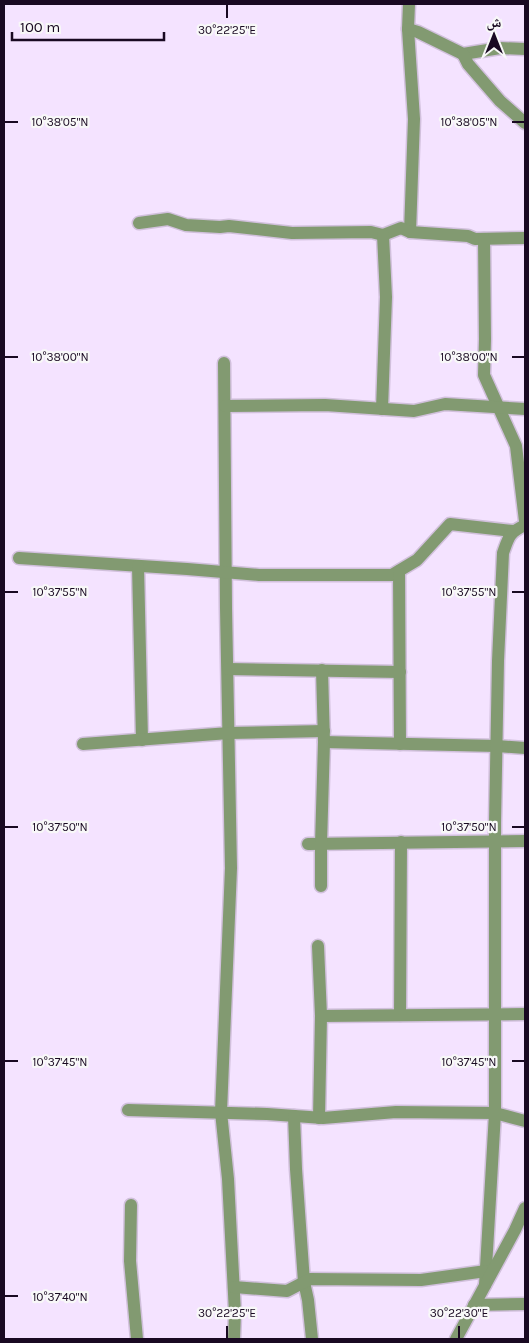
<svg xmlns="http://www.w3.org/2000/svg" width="529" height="1343" viewBox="0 0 529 1343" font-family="Karla,'Noto Naskh Arabic',sans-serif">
  <rect width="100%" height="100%" fill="#f4e3ff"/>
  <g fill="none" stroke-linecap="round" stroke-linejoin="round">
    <defs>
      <g id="minor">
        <path d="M409 4 408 29 414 119 410 232"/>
        <path d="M408 29 418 32 463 54 500 48 525 49"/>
        <path d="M463 54 468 64 500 101 525 123"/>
        <path d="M139 223 168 219 186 225 220 227 229 226 292 233 371 232 383 235 401 228 410 232 468 236 475 239 525 238"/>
        <path d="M484 239 485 339 484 375 516 446 525 521"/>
        <path d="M224 363 226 608 231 868 221 1112 228 1179 235 1313 234 1339"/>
        <path d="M225 406 325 405 414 411 445 404 525 409"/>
        <path d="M382 409 386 297 383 235"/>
        <path d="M19 558 187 569 259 575H392L417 560 450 524 513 531"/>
        <path d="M138 566 142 740"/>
        <path d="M399 571 400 744"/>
        <path d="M228 669 400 672"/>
        <path d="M324 742 497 746 525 748"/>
        <path d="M83 744 229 733 324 731"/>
        <path d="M308 844 525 841"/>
        <path d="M321 886V844L324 742 322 670"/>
        <path d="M318 946 321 1016 319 1118"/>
        <path d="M400 1015 401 842"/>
        <path d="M321 1016 525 1014"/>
        <path d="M128 1110 267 1114 323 1118 396 1112 495 1113 525 1121"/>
        <path d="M294 1116 296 1169 304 1282 308 1300 312 1339"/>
        <path d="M131 1205 130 1261 137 1339"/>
        <path d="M485 1285 495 1113V823L498 661 503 553C509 536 509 533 525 525"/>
        <path d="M234 1287 287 1291 310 1279 421 1280 486 1271"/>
        <path d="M474 1305 525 1304"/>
        <path d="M456 1339 515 1230 525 1208"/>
      </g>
    </defs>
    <use href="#minor" stroke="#d1c0dc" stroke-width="15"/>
    <use href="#minor" stroke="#829a71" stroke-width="12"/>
  </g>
  <path fill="none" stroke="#190922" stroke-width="2" d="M227 5V18M5 122H18M512 122H524M5 357H18M512 357H524M5 592H18M512 592H524M5 827H18M512 827H524M5 1061H18M512 1061H524M5 1296H18M227 1326V1338M459 1326V1338"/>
  <g font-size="12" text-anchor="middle" fill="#190922" stroke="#f8f8f8" stroke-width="4.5" stroke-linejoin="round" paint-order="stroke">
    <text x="227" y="34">30°22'25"E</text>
    <text x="60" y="126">10°38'05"N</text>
    <text x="469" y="126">10°38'05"N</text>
    <text x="60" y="361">10°38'00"N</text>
    <text x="469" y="361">10°38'00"N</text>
    <text x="60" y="596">10°37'55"N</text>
    <text x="469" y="596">10°37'55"N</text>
    <text x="60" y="831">10°37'50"N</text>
    <text x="469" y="831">10°37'50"N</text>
    <text x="60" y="1066">10°37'45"N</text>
    <text x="469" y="1066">10°37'45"N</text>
    <text x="60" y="1301">10°37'40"N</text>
    <text x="227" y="1317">30°22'25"E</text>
    <text x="459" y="1317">30°22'30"E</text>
  </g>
  <rect width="529" height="1343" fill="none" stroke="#190922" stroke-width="10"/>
  <g transform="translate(494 35)" stroke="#f8f8f8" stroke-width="4" paint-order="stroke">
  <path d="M0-4L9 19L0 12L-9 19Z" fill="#190922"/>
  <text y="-8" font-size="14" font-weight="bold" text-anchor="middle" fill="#190922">ش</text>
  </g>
  <path d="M12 32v8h152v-8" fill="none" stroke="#190922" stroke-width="2.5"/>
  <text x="20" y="32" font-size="15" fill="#190922" stroke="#f8f8f8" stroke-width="4" paint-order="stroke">100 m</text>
</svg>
